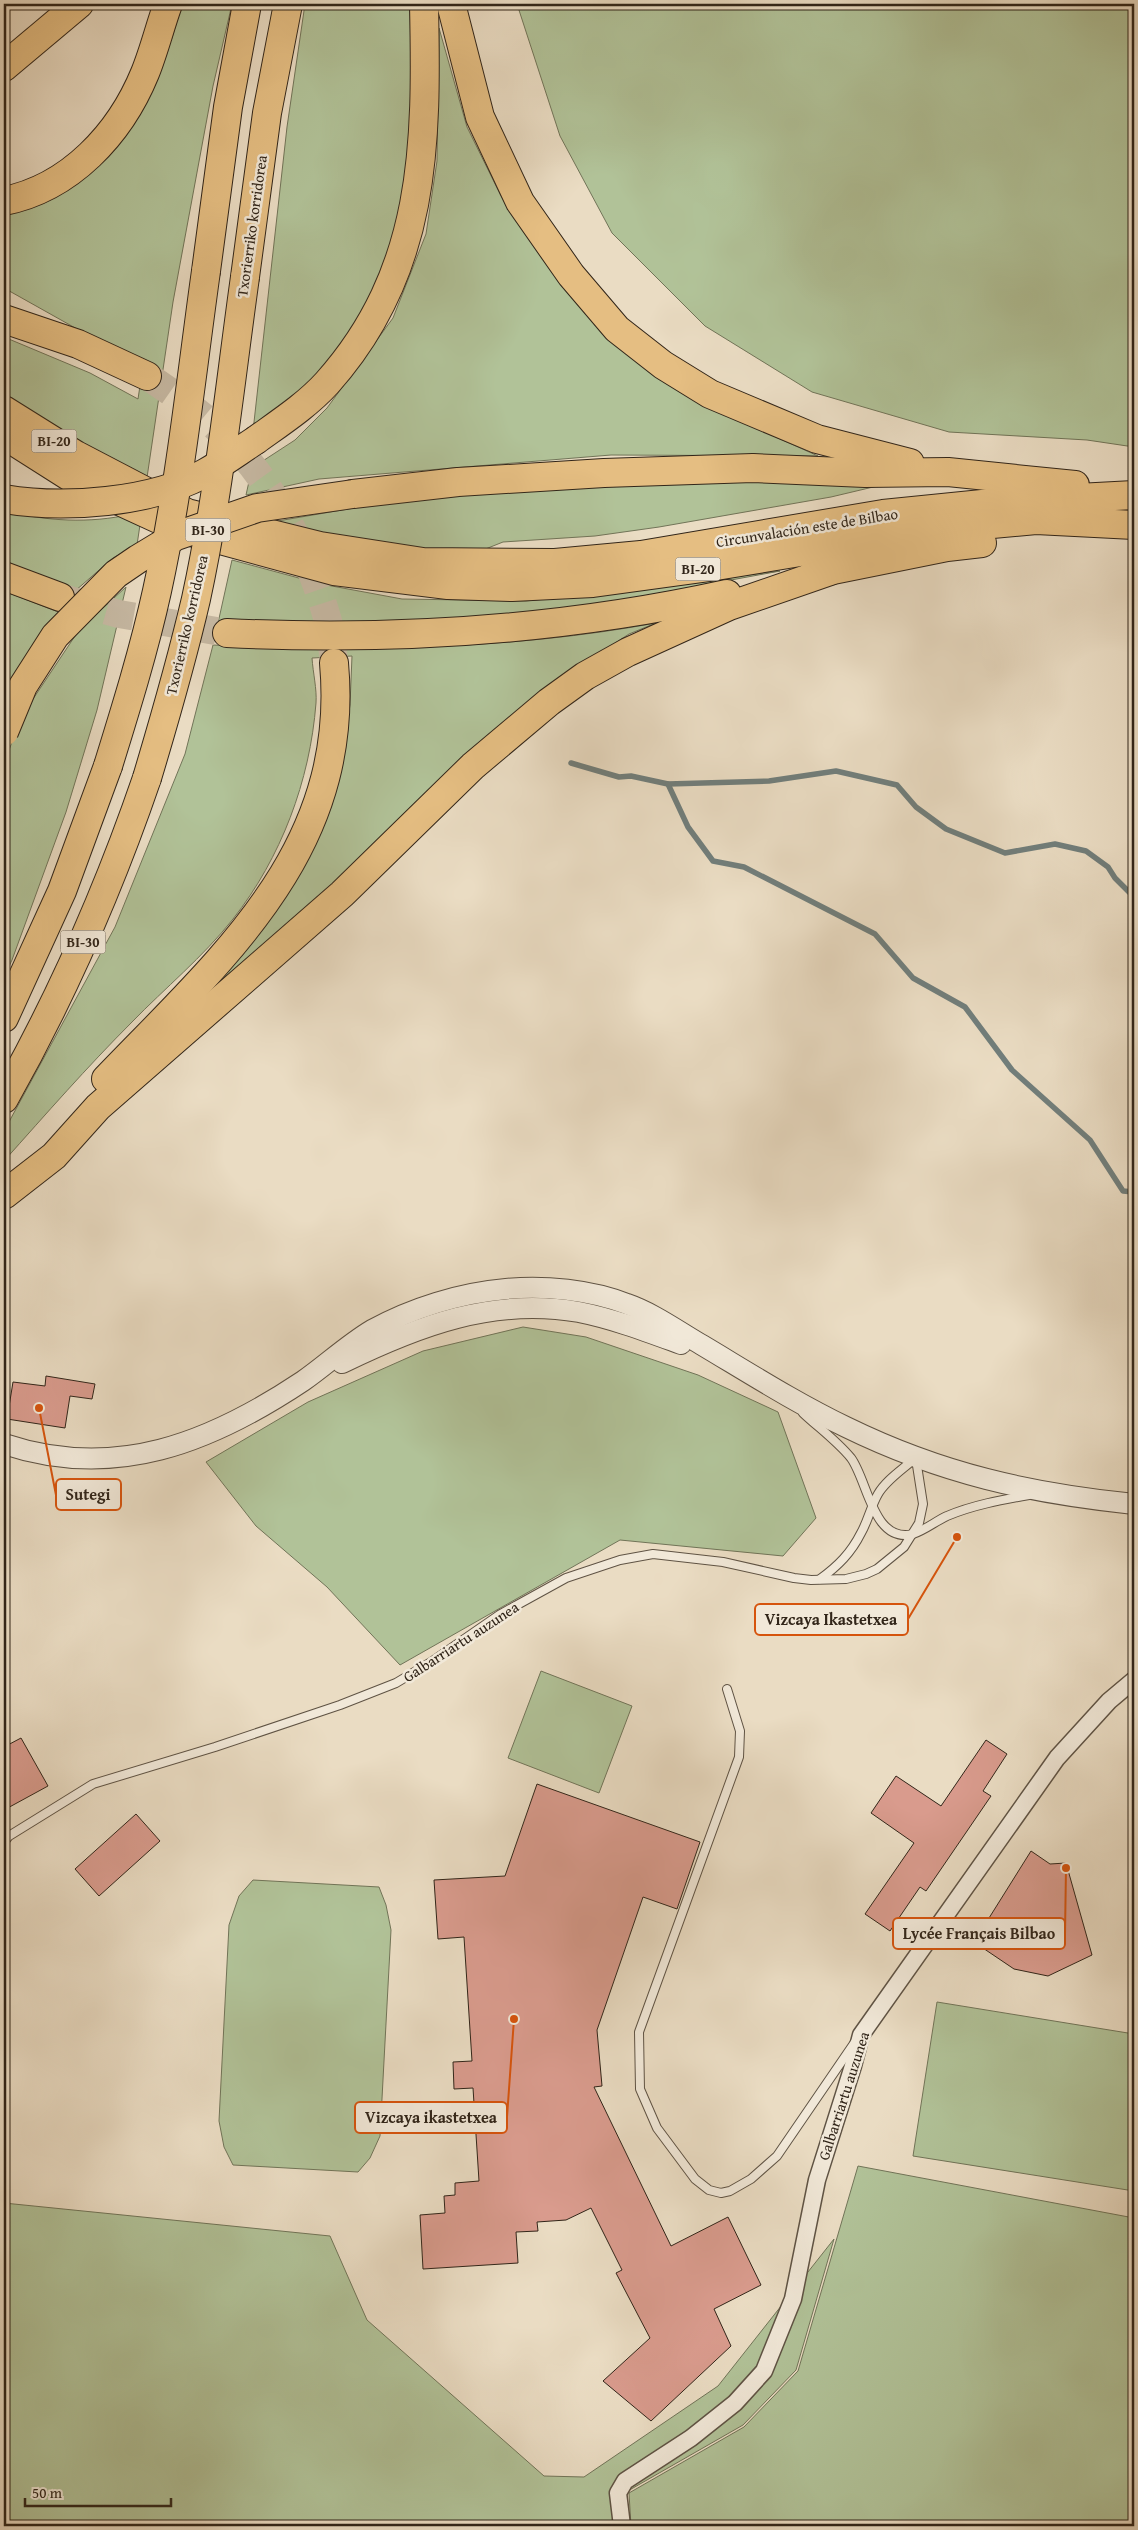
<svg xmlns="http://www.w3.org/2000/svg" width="1138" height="2530" viewBox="0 0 1138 2530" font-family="'Gentium Book Plus',serif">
  <rect width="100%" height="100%" fill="#eadcc3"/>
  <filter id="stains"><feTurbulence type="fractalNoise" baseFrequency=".004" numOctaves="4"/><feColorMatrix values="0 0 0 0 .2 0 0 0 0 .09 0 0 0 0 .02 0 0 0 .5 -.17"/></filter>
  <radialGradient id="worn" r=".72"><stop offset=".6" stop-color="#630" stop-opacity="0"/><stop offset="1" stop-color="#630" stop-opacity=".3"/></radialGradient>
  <g fill="#b1c298" stroke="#717458">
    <path d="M182 4H232L213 86 173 302 137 545 113 558 75 591 44 582 4 564V511C47 521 89 524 132 514L47 427 4 397V337L90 373 138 399 143 366 4 288V211L146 97 172 38Z"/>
    <path d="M305 4H410L412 126 398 234 375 289 343 348 292 400 253 431 287 127Z"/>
    <path d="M517 4H1134V447L1087 440 949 432 812 392 705 326 612 233 560 136Z"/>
    <path d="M439 28 467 127 501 196 558 278 709 407 818 456 611 455 319 479 246 495 252 468 295 440 327 408 393 318 426 234 437 161Z"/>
    <path d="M660 481 890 483 831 497 659 527 595 536 503 542 468 556 260 524 401 500Z"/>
    <path d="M232 560 321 584 402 599 526 601 639 589 780 571 573 609 463 624 218 623Z"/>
    <path d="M126 587 97 710 66 812 12 960 4 977V764L21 717 79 630Z"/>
    <path d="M4 591 61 613 34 644 4 691Z"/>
    <path d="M656 623 629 634 560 679 99 1099 311 849 337 788 350 705 352 656 312 658C313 673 317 689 316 703 310 781 281 858 233 919 203 957 165 988 132 1022 87 1067 46 1114 4 1161V1131L115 927 185 754 213 645C360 651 510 650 656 623Z"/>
    <path d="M523 1327 586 1337 698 1375 778 1412 816 1518 783 1556 620 1540 400 1665 327 1587 256 1526 206 1462 308 1402 423 1351Z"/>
    <path d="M541 1671 632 1706 599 1793 508 1758Z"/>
    <path d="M253 1880 379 1887 386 1905 391 1930 380 2136 370 2158 358 2172 233 2165 224 2147 219 2121 229 1925 239 1896Z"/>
    <path d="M937 2002 1134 2034V2191L913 2156Z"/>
    <path d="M858 2166 1134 2218V2526H631L629 2493 744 2427 798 2371Z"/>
    <path d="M4 2203 330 2236 367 2320 544 2476 584 2477 718 2386 834 2239 796 2370 743 2425 626 2492 628 2526H4Z"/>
  </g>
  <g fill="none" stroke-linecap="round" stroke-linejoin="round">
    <g stroke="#717e7b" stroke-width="5.5">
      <path d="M571 763 619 777 631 776 668 784 769 781 836 771 897 785 916 807 946 829 1005 853 1055 844 1086 851 1108 867 1115 878 1134 897"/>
      <path d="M668 784 688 827 713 861 744 867 875 934 913 978 965 1007 1012 1070 1090 1140 1123 1191 1134 1192"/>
    </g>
  </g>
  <g fill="#d99b8d" stroke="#312519">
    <path d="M46 1376 95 1384 92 1399 70 1396 65 1428 7 1419 13 1382 45 1386Z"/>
    <path d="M21 1738 48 1786 4 1810V1747Z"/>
    <path d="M986 1740 1007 1754 983 1791 991 1796 926 1891 920 1887 890 1931 865 1914 914 1843 871 1813 896 1776 941 1806Z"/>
    <path d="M537 1784 700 1842 677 1909 643 1897 597 2030 602 2086 594 2087 671 2246 728 2217 761 2285 714 2309 731 2346 651 2421 603 2381 650 2338 616 2273 622 2270 591 2208 566 2220 537 2222 538 2231 516 2232 518 2263 423 2269 420 2215 445 2213 444 2196 455 2195V2183L479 2181 473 2088 454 2089 453 2062 472 2061 464 1937 438 1939 434 1880 505 1876Z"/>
    <path d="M136 1814 160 1841 99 1896 75 1869Z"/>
    <path d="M1031 1851 1050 1864 1066 1863 1092 1955 1048 1976 1014 1969 974 1942Z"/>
  </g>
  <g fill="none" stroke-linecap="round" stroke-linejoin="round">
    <g stroke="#c5b7a1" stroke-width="28" stroke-dasharray="28 14" stroke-linecap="butt">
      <path d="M147 376C176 395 207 417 231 442 276 488 308 553 326 614 331 628 331 644 334 659"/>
      <path d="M66 599 119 614 227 633"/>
    </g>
    <defs>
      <g id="service">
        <path d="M803 1413C819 1428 837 1441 851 1458 868 1481 873 1544 913 1534 925 1530 936 1521 947 1516 973 1505 1001 1500 1029 1495"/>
        <path d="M820 1579C838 1566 851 1553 861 1533 868 1521 871 1506 878 1494 886 1480 902 1470 914 1459"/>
        <path d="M727 1689 740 1731 739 1757 639 2032 640 2089 657 2128 695 2179 709 2190 721 2193 730 2191 751 2179 777 2156 855 2042"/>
        <path d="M4 1842 9 1836 93 1784 215 1747 340 1705 396 1683 431 1662 499 1615 566 1578 620 1560 653 1554 723 1562 794 1578 811 1580 846 1579 866 1574 877 1569 904 1547 919 1523 923 1504 916 1459"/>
      </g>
      <path id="minor" d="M622 2526 618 2493 625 2481 691 2438 735 2403 764 2371 793 2299 817 2180 853 2066 861 2035 1057 1758 1109 1701 1134 1680"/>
      <g id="tertiary">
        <path d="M342 1363C418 1326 493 1297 579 1312 614 1319 648 1332 681 1344"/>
        <path d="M4 1444C115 1481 210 1443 303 1381 326 1365 347 1345 372 1330 412 1308 460 1293 506 1289 544 1285 591 1290 627 1304 653 1313 678 1331 702 1345 749 1373 796 1403 846 1427 942 1474 1029 1493 1134 1504"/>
      </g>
      <g id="motorway">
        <path d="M451 4 480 117 520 202 571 275 617 329 663 365 710 394 817 439 910 463"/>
        <path d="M4 67 79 4"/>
        <path d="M4 201C70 188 120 134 145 73 154 51 160 26 168 4"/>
        <path d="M206 271 228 107 247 4"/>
        <path d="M245 277 267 113 288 4"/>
        <path d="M4 319 78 344 147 376"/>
        <path d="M4 410 76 455 187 513 320 546 423 562 555 563 641 555 883 514 1002 502 1134 495"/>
        <path d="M4 435 78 482 180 529 334 571 448 585 512 587 593 583 710 567 938 529 1036 520 1134 525"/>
        <path d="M256 440C281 422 307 405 327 383 427 271 427 144 424 4"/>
        <path d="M353 494 458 482 604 473 753 468 865 473 948 472 1075 485"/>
        <path d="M813 574 947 547 982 543"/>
        <path d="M4 576 60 597"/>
        <path d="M227 633C395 641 563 630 727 594"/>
        <path d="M4 1018 62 891 108 766"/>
        <path d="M106 1079C223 957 351 849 334 663"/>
        <path d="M4 1099C62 996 109 889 147 778"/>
        <path d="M4 1195 54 1156 98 1107 342 894 473 766 549 702 585 676 628 652 729 606 830 571"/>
      </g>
    </defs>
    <use href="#service" stroke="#5f5344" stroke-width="10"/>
    <use href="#minor" stroke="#5f5344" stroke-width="19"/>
    <use href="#tertiary" stroke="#5f5344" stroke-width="22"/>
    <use href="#motorway" stroke="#312519" stroke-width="30"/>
    <use href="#service" stroke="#f1e8d8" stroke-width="8"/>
    <use href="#minor" stroke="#f1e8d8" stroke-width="16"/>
    <use href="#tertiary" stroke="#f1e8d8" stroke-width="20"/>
    <use href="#motorway" stroke="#e5be82" stroke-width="28"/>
    <defs>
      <g id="motorway-bridge">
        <path d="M4 499C63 509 152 503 205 473 223 463 239 451 256 440"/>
        <path d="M4 732 23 686 55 636 116 574 138 559 176 536 257 508 353 494"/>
        <path d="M108 766C126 708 144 650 157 591 180 486 191 378 206 271"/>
        <path d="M147 778C165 718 182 659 196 599 219 493 230 384 245 277"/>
      </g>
    </defs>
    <use href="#motorway-bridge" stroke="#312519" stroke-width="30" stroke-linecap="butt"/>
    <use href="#motorway-bridge" stroke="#e5be82" stroke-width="28"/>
  </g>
  <g text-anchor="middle" stroke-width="5" stroke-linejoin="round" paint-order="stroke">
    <g fill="#f1e8d8" stroke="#6b6052" stroke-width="1">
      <rect x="31.5" y="429.5" width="45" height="23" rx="4"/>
      <rect x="185.5" y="518.5" width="45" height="23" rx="4"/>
      <rect x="675.5" y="557.5" width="45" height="23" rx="4"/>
      <rect x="60.5" y="930.5" width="45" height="23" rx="4"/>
    </g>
    <g font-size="14" font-weight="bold" fill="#312519">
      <text x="54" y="446">BI-20</text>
      <text x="208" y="535">BI-30</text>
      <text x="698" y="574">BI-20</text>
      <text x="83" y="947">BI-30</text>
    </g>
    <g font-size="15" fill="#312519" stroke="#f1e8d8">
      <text transform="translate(252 226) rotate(-82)" y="5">Txorierriko korridorea</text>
      <text transform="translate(807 528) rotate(-9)" y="5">Circunvalación este de Bilbao</text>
      <text transform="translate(187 625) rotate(-77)" y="5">Txorierriko korridorea</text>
      <text transform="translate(461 1642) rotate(-33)" y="5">Galbarriartu auzunea</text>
      <text transform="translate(844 2096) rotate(-72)" y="5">Galbarriartu auzunea</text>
    </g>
  </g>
  <path fill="none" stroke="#d6540d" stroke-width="2" d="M39 1408L56 1495M957 1537L908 1619M1066 1868L1065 1934M514 2019L507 2117"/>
  <g fill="#d6540d" stroke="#f1e8d8" stroke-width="2">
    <circle cx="39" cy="1408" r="5"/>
    <circle cx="957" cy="1537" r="5"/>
    <circle cx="1066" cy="1868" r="5"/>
    <circle cx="514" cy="2019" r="5"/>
  </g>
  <g fill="#f1e8d8" stroke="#d6540d" stroke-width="2">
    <rect x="56" y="1479" width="65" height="31" rx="5"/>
    <rect x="755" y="1604" width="153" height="31" rx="5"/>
    <rect x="893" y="1918" width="172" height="31" rx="5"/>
    <rect x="355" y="2102" width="152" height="31" rx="5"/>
  </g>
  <g font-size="16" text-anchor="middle" font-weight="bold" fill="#312519">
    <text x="88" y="1500">Sutegi</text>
    <text x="831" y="1625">Vizcaya Ikastetxea</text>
    <text x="979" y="1939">Lycée Français Bilbao</text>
    <text x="431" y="2123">Vizcaya ikastetxea</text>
  </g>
  <rect width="1138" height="2530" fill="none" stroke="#eadcc3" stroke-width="20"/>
  <rect x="5" y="5" width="1128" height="2520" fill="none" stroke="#312519" stroke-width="2.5"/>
  <rect x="10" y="10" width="1118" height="2510" fill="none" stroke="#312519"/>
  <path d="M25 2498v8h146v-8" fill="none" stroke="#312519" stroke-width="2.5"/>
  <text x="32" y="2498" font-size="15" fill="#312519" stroke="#f1e8d8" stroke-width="4" paint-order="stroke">50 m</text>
  <rect width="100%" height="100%" filter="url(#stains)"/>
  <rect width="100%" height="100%" fill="url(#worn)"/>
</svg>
